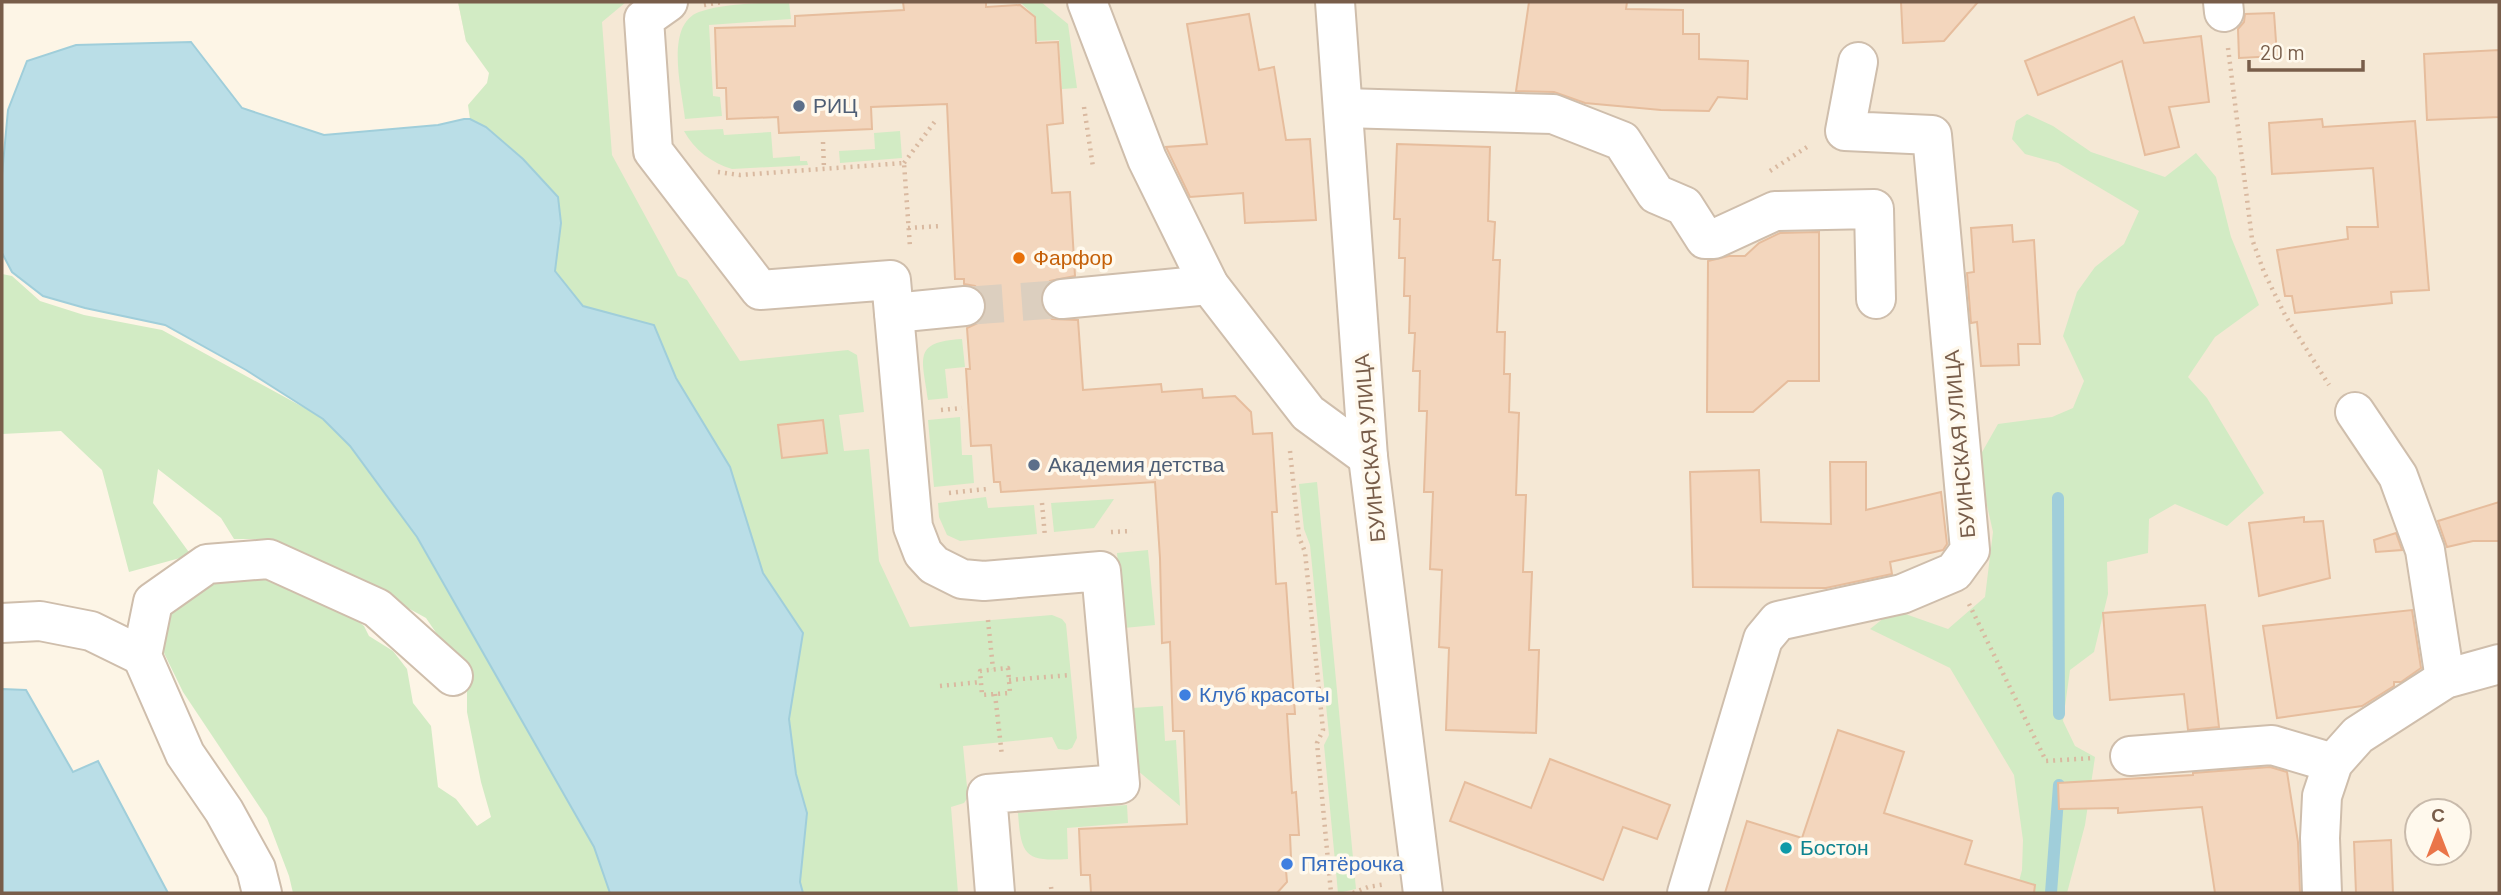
<svg xmlns="http://www.w3.org/2000/svg" width="2501" height="895" viewBox="0 0 2501 895" font-family="Barlow,sans-serif">
  <rect width="100%" height="100%" fill="#fdf5e6"/>
  <path fill="#f5e8d5" fill-rule="evenodd" d="M458 2H2499V893H935L597 143 466 41ZM2417 811H2459V853H2417Z"/>
  <g fill="#d2ebc4">
    <path d="M458 2H626L602 22 612 155 678 276 687 280 740 361 848 350 857 355 864 412 839 415 844 451 869 449 879 561 910 627 1052 615 1062 619 1066 624 1077 738 1072 748 1067 750 1058 749 1052 737 963 746 968 797 964 803 951 807 958 893H803L800 882 807 813 796 774 789 719 802 633 763 573 730 467 676 378 654 325 583 306 555 272 561 223 486 127 470 119 468 105 487 83 489 73 466 41Z"/>
    <path d="M776 2H789L791 19 709 25 713 96 720 97 722 116 685 119C682 90 664 25 699 12 722 4 751 4 776 2Z"/>
    <path d="M1020 2H1041L1068 24 1077 88 1062 89 1059 40 1037 41 1036 17Z"/>
    <path d="M2027 114 2053 126 2091 152 2165 177 2196 153 2216 177 2231 237 2259 305 2215 337 2188 377 2207 398 2264 493 2227 526 2175 504 2149 519 2148 553 2107 562 2108 594 2094 652 2070 670 2063 721 2075 746 2095 757 2085 825 2067 893H2016L2022 870 2023 840 2014 775 1950 668 1870 629 1894 610 1948 629 1985 597 1993 532 1977 461 1998 424 2052 417 2073 408 2084 381 2063 336 2077 292 2095 267 2124 244 2139 211 2058 163 2025 154 2012 139 2016 121Z"/>
    <path d="M723 129 724 135 771 132 773 158 800 156V161H807L808 165 732 169C712 163 694 150 684 131Z"/>
    <path d="M900 131 902 158 840 163 839 151 875 149 874 133Z"/>
    <path d="M2 274 12 276 40 301 84 315 162 330 323 418 350 446 417 537 594 847 610 893H293L289 876 267 818 183 692 164 653V611L188 590 223 578 262 577 334 602 364 626 369 636 393 651 407 669 413 703 431 726 438 787 456 799 477 826 491 817 481 782 467 712V688L454 659 426 618 339 570 263 539H234L221 518 158 469 153 503 191 555 129 572 102 470 61 431 2 434Z"/>
    <path d="M962 339 965 367 945 369 948 398 928 400C923 359 911 342 962 339Z"/>
    <path d="M960 417 962 455H972L974 483 934 487 928 420Z"/>
    <path d="M1317 482 1356 889 1338 893 1324 745 1329 735 1310 545 1304 529 1299 484Z"/>
    <path d="M986 497 988 508 1034 505 1037 534 960 541 947 535 939 517 938 503Z"/>
    <path d="M1114 499 1094 528 1054 532 1051 503Z"/>
    <path d="M1148 550 1155 625 1124 628 1117 553Z"/>
    <path d="M1163 706 1165 741 1176 740 1180 806 1137 770 1132 708Z"/>
    <path d="M1127 805 1128 823 1067 828 1068 859C1025 862 1021 855 1018 813Z"/>
  </g>
  <g fill="#badee7" stroke="#a0ceda" stroke-width="2">
    <path d="M191 42 242 108 324 135 438 125 464 119H470L486 127 523 159 558 197 561 223 555 271 583 306 654 325 676 378 730 467 763 573 803 633 789 719 796 774 807 813 800 882 803 893H610L594 847 417 537 350 446 323 419 246 370 165 325 85 308 43 296 12 272 2 253V175L8 110 27 61 76 45Z"/>
    <path d="M2 689 26 690 73 772 98 761 168 893H2Z"/>
  </g>
  <g fill="none" stroke-linecap="round" stroke-linejoin="round">
    <g stroke="#a0ceda" stroke-width="12">
      <path d="M2058 498 2059 714"/>
      <path d="M2051 893 2059 785"/>
    </g>
  </g>
  <g fill="#f3d6bd" stroke="#e6bd9d" stroke-width="2">
    <path d="M903 2H986V7L1020 5 1035 17 1036 43 1058 42 1063 123 1047 125 1052 193 1070 192 1075 276 1050 281 1042 289 1040 300 1044 311 1052 319 1078 320 1083 390 1161 384 1162 392 1202 389 1203 398 1235 396 1251 412 1253 434 1272 433 1277 512H1272L1276 584 1286 583 1295 714H1287L1292 793 1296 792 1299 835H1290L1291 858H1285L1287 882 1277 893H1091L1090 875H1081L1079 829 1187 824 1184 731H1173L1170 642 1162 643 1160 558 1155 482 1001 492 1000 482H994L991 445 971 446 966 369H970L967 328 978 323 985 316 987 305 983 294 975 286 964 284V279H955L947 104 871 107 872 129 779 133 778 117 727 119 726 88H717L715 28 795 26V16L904 10Z"/>
    <path d="M1529 2H1627L1626 9 1683 10V34H1699V59L1748 61 1747 99 1718 97 1709 111 1661 110 1585 103 1554 92 1516 91Z"/>
    <path d="M1901 2H1978L1944 41 1903 43Z"/>
    <path d="M2274 13 2277 56 2239 58 2238 29 2244 22 2245 14Z"/>
    <path d="M1249 14 1259 70 1274 67 1286 140 1310 139 1316 220 1245 223 1243 193 1190 197 1166 147 1207 144 1187 24Z"/>
    <path d="M2134 17 2144 43 2201 36 2209 102 2169 107 2179 147 2145 155 2122 61 2038 95 2025 61Z"/>
    <path d="M2499 50V117L2427 120 2424 54Z"/>
    <path d="M2322 119 2323 127 2415 121 2429 290 2391 292 2392 303 2295 313 2292 296H2285L2277 250 2348 239 2347 227H2378L2373 168 2272 174 2269 123Z"/>
    <path d="M1397 144 1490 147 1488 221 1495 222 1493 260H1500L1497 332H1505L1504 374H1510L1509 412 1519 413 1516 495H1526L1523 572H1532L1529 650H1539L1536 733 1446 730 1449 648 1439 647 1442 570 1430 569 1433 492H1424L1427 411H1419L1420 371H1413L1415 333H1409L1410 296H1404L1405 258H1399L1400 219H1394Z"/>
    <path d="M2012 225 2013 242 2034 240 2040 344H2018L2019 365 1981 366 1977 322 1971 323 1967 273 1974 272 1971 228Z"/>
    <path d="M1819 232V381H1788L1753 412H1707L1708 261 1729 256H1745L1759 243 1780 233Z"/>
    <path d="M823 420 827 453 782 458 778 425Z"/>
    <path d="M1830 462H1866V510L1941 492 1947 544 1943 550 1890 562 1892 574 1826 588 1693 587 1690 472 1759 470 1761 522 1831 524Z"/>
    <path d="M2499 502V541H2473L2447 547 2438 521Z"/>
    <path d="M2304 517V522L2323 521 2330 578 2259 596 2249 523Z"/>
    <path d="M2396 533 2402 550 2376 552 2374 540Z"/>
    <path d="M2205 605 2219 727 2188 730 2184 694 2110 700 2103 613Z"/>
    <path d="M2412 610 2421 668 2401 682H2394V686L2362 706 2277 718 2263 626Z"/>
    <path d="M1838 730 1904 752 1884 813 1972 841 1965 864 2035 885 2034 893H1725L1747 821 1802 838Z"/>
    <path d="M1550 759 1670 805 1657 839 1623 827 1603 880 1450 821 1465 782 1531 808Z"/>
    <path d="M2270 767 2287 772 2298 842 2300 893H2215L2202 807 2118 813V808L2059 809 2058 783 2193 775V773Z"/>
    <path d="M2391 840 2393 893H2356L2354 842Z"/>
  </g>
  <g fill="none" stroke-linecap="round" stroke-linejoin="round">
    <path stroke="#dccfbf" stroke-width="38" stroke-dasharray="38 19" stroke-linecap="butt" d="M965 306 1062 299"/>
    <defs>
      <g id="minor">
        <path d="M668 2 644 19 653 151 760 290 891 280 913 527 923 553 934 565 962 579 984 581 1101 571 1120 784 987 794 995 893"/>
        <path d="M1087 2 1147 159 1209 285 1308 413 1368 457"/>
        <path d="M1335 2 1368 457 1423 893"/>
        <path d="M2223 2 2224 12"/>
        <path d="M1343 108 1553 114 1622 141 1656 194 1684 206 1705 239H1714L1775 211 1874 209 1876 299"/>
        <path d="M1062 299 1209 285"/>
        <path d="M894 313 965 306"/>
        <path d="M2355 412 2398 476 2425 550 2445 679"/>
        <path d="M2 623 40 621 91 631 142 656"/>
        <path d="M2130 756 2272 745 2333 763"/>
        <path d="M262 893 256 869 224 811 185 754 142 656 153 602 207 564 269 559 377 608 453 676"/>
        <path d="M1687 893 1763 639 1778 621 1902 594 1954 572 1970 550 1932 135 1845 131 1858 62"/>
        <path d="M2322 893 2320 838 2322 796 2333 763 2358 735 2445 679 2499 664"/>
      </g>
    </defs>
    <use href="#minor" stroke="#cfbeac" stroke-width="42"/>
    <g stroke="#d9b9a0" stroke-width="4.5" stroke-dasharray="2 5" stroke-linecap="butt">
      <path d="M704 5 722 2"/>
      <path d="M2228 48 2252 239 2264 272 2285 315 2329 385"/>
      <path d="M1084 107 1093 167"/>
      <path d="M823 142 824 169"/>
      <path d="M904 163 936 120"/>
      <path d="M1770 171 1810 145"/>
      <path d="M718 172 740 175 904 163 910 247"/>
      <path d="M908 228 941 226"/>
      <path d="M941 410 962 408"/>
      <path d="M1290 451 1299 537 1305 552 1323 730 1317 743 1331 893"/>
      <path d="M949 493 987 489"/>
      <path d="M1042 503 1045 537"/>
      <path d="M1111 532 1132 531"/>
      <path d="M1969 604 2046 761 2094 758"/>
      <path d="M988 620 993 669"/>
      <path d="M1008 668 1010 693 982 695 980 671Z"/>
      <path d="M1009 680 1071 675"/>
      <path d="M940 686 981 682"/>
      <path d="M995 694 1002 756"/>
      <path d="M1051 887 1052 893"/>
      <path d="M1353 893 1368 887 1386 884"/>
    </g>
    <use href="#minor" stroke="#fff" stroke-width="38"/>
  </g>
  <g fill="#5c6f8a" stroke="#fff9ed" stroke-width="2.5">
    <circle cx="799" cy="106" r="7"/>
    <circle cx="1034" cy="465" r="7"/>
  </g>
  <circle fill="#e8710a" stroke="#fff9ed" stroke-width="2.5" cx="1019" cy="258" r="7"/>
  <g fill="#3f7fe0" stroke="#fff9ed" stroke-width="2.5">
    <circle cx="1185" cy="695" r="7"/>
    <circle cx="1287" cy="864" r="7"/>
  </g>
  <circle fill="#0f9aa8" stroke="#fff9ed" stroke-width="2.5" cx="1786" cy="848" r="7"/>
  <g text-anchor="middle" stroke-width="7" stroke-linejoin="round" paint-order="stroke">
    <g font-size="21" fill="#4e5e75" stroke="#fff9ed" text-anchor="start">
      <text x="813" y="113">РИЦ</text>
      <text x="1048" y="472">Академия детства</text>
    </g>
    <g font-size="21" fill="#c56008" stroke="#fff9ed" text-anchor="start">
      <text x="1033" y="265">Фарфор</text>
    </g>
    <g font-size="21" fill="#785d4a" stroke="#fff9ed">
      <text transform="translate(1960 444) rotate(-95)" y="7">БУИНСКАЯ УЛИЦА</text>
      <text transform="translate(1370 448) rotate(-95)" y="7">БУИНСКАЯ УЛИЦА</text>
    </g>
    <g font-size="21" fill="#366cbe" stroke="#fff9ed" text-anchor="start">
      <text x="1199" y="702">Клуб красоты</text>
      <text x="1301" y="871">Пятёрочка</text>
    </g>
    <g font-size="21" fill="#0d838f" stroke="#fff9ed" text-anchor="start">
      <text x="1800" y="855">Бостон</text>
    </g>
  </g>
  <rect width="2501" height="895" fill="none" stroke="#785d4a" stroke-width="7"/>
  <g transform="translate(2438 832)"><circle r="33" fill="#fff9ed" stroke="#c9bbac" stroke-width="2"/>
  <path d="M0-5L12 26L0 18L-12 26Z" fill="#ea7549"/>
  <text y="-10" font-size="19" font-weight="bold" text-anchor="middle" fill="#785d4a">С</text>
  </g>
  <path d="M2249 60v10h114v-10" fill="none" stroke="#785d4a" stroke-width="3.5"/>
  <text x="2260" y="60" font-size="21" fill="#785d4a" stroke="#fff9ed" stroke-width="5" paint-order="stroke">20 m</text>
</svg>
